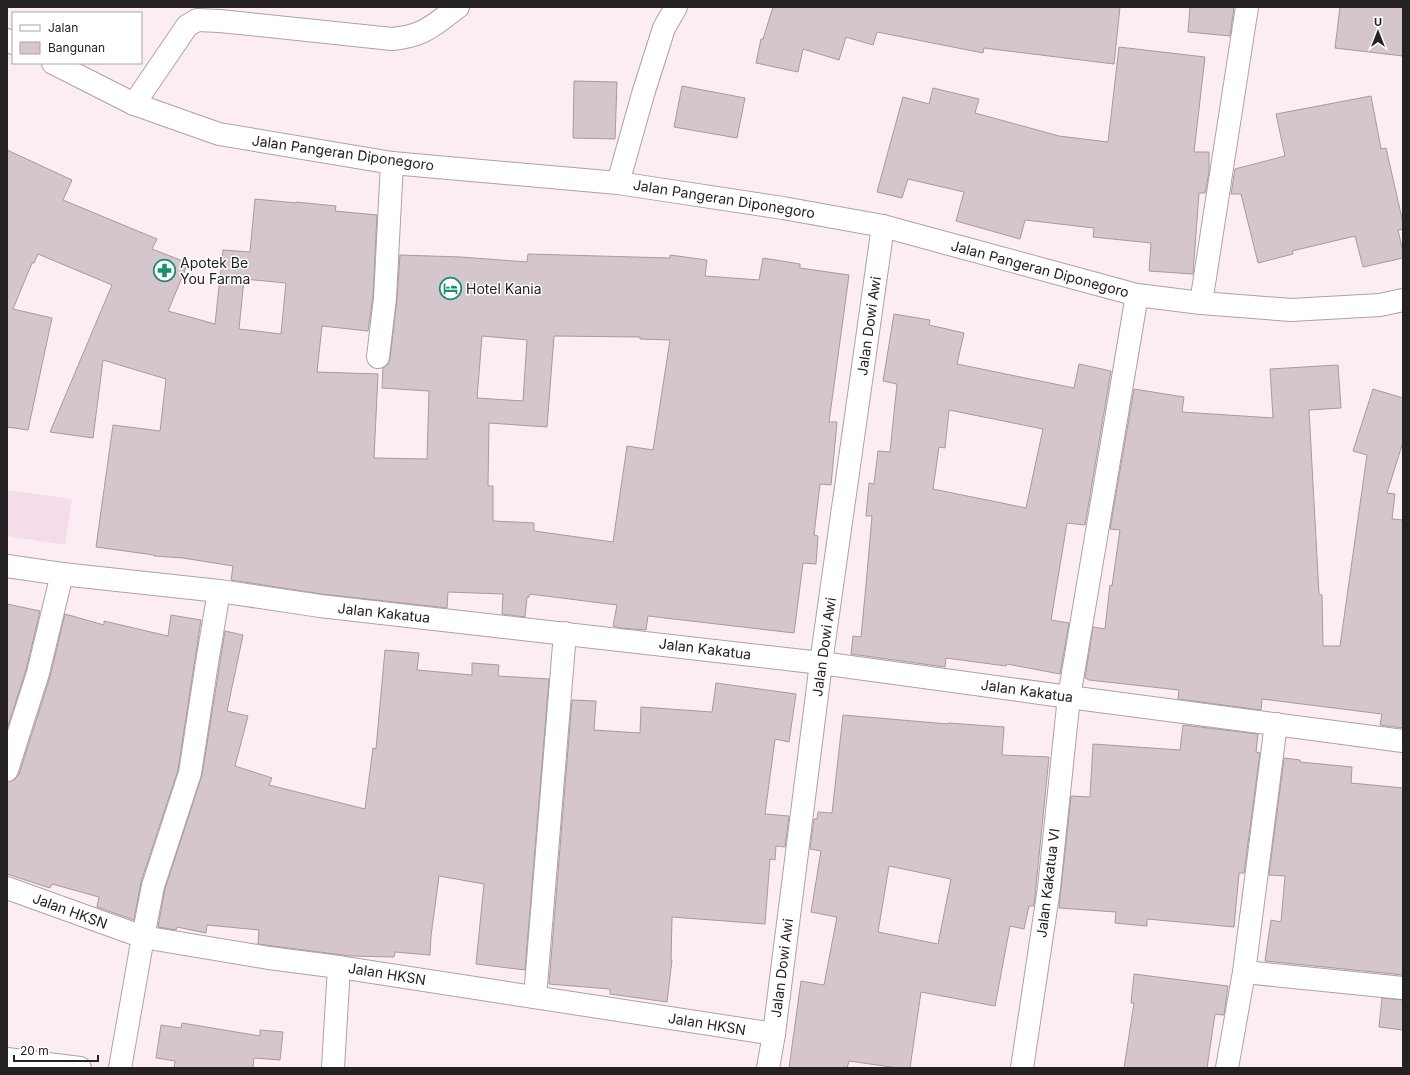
<svg xmlns="http://www.w3.org/2000/svg" width="1410" height="1075" viewBox="0 0 1410 1075" font-family="Inter,sans-serif">
  <rect width="100%" height="100%" fill="#fcedf4"/>
  <path fill="#f4dde8" d="M7 490 72 499 65 545 7 536Z"/>
  <g fill="#d5c6cd" stroke="#a899a0" fill-rule="evenodd">
    <path d="M773 7H1120L1114 64 984 48 983 53 877 32 873 45 846 37 839 60 803 49 798 72 756 63 761 39H763Z"/>
    <path d="M1190 7H1234L1230 36 1188 32Z"/>
    <path d="M1340 7H1403V56L1335 48Z"/>
    <path d="M1119 47 1205 57 1194 152H1209V172L1205 193H1199L1193 274 1149 271 1151 243 1093 237 1094 228 1025 220 1020 239 956 221 964 192 908 179 902 198 877 192 903 97 929 104 933 88 979 99 975 113 1059 136 1108 142Z"/>
    <path d="M574 81 617 82 615 139 573 138Z"/>
    <path d="M682 86 745 98 737 138 674 127Z"/>
    <path d="M1371 96 1381 149 1386 148 1403 223V229L1398 230 1403 252V258L1363 267 1355 236 1292 251 1293 254 1258 263 1241 194H1231L1235 169 1285 156 1276 114Z"/>
    <path d="M7 150 72 180 63 200 157 239 152 249 188 263 168 311 215 324 223 250 250 252 255 199 296 203V202L336 206 335 211 377 215 373 297 368 331 322 326 317 372 378 374 374 458 427 459 429 391 382 388 383 368 388 364 390 358 397 299 400 255 461 257 527 262 528 254 670 258V255L707 260 705 276 759 280 763 258 800 264V268L849 275 829 422H837L831 485 820 484 814 535 818 536 816 564 803 563 794 633 648 616 646 630 620 628 613 626 617 605 530 594 529 597H527L525 617 502 614 503 594 448 592 447 608 322 594 231 580 233 566 183 558 154 556V555L96 547 113 425 160 431 166 379 103 360 93 438 50 432 112 285 38 254 34 263H32L13 309 52 318 28 430 7 427ZM244 279 286 283 281 334 239 329ZM482 336 527 340 523 401 477 398ZM554 336 640 337V339L670 340 653 450 627 446 613 542 534 531V523L493 521V486H488L489 423 547 427Z"/>
    <path d="M894 314 930 320 929 325 964 333 957 364 1074 388 1079 364 1111 371 1085 525 1067 523 1051 620 1069 623 1060 674 1007 664 1006 666 946 658 945 667 851 654 853 636 861 637 866 585 872 516H866L869 483 874 484 878 451 890 452 897 384 883 381ZM949 410 1043 429 1026 508 933 489 939 447 945 448Z"/>
    <path d="M1338 365 1341 408 1309 410 1319 594 1322 595 1323 646H1340L1367 455 1353 451 1373 389 1403 398V442L1387 493 1395 494 1392 519 1403 520V728L1380 725 1382 714 1262 699 1261 710 1178 699 1179 690 1089 680 1085 678 1093 627 1105 629 1110 585 1112 586 1120 530 1110 529 1134 389 1184 397 1182 412 1273 418 1270 369Z"/>
    <path d="M7 604 40 611 26 670 7 729Z"/>
    <path d="M65 614 104 625V621L168 636 171 615 201 620 178 770 141 882 134 920 97 907 99 897 52 884 50 888 7 874V782L15 779 19 774 50 677Z"/>
    <path d="M225 631 243 635 227 711 248 716 235 766 272 778 269 785 365 809 373 748 376 749 385 650 419 653 417 670 472 675V663L499 665 498 676 549 679 525 970 476 964 484 884 439 876 431 936 430 955 395 952 394 957 350 956 258 944 259 930 207 925 206 933 177 927 176 930 158 927 165 889 202 775Z"/>
    <path d="M716 683 796 694 789 742 775 739 765 814 789 816 785 847 776 846 775 860 770 859 765 924 672 917 671 960H672L667 1002 610 994V989L549 984 572 700 596 701 594 730 640 733 641 707 712 712Z"/>
    <path d="M843 715 948 724V723L1004 727 1002 755 1049 757 1034 906H1029L1024 929 1010 926 995 1006 921 992 910 1068H898L849 1061 847 1068H789L801 981 824 985 837 917 811 912 821 851 810 849 814 819H817L818 812 832 813ZM889 866 951 879 938 944 878 932Z"/>
    <path d="M1183 725 1258 734 1256 752 1260 753 1244 873H1239L1234 927 1147 919V926L1115 923 1116 912 1059 908 1071 796 1090 797 1093 744 1180 750Z"/>
    <path d="M1284 758 1300 760V762L1352 767 1351 783 1403 788V975L1265 961 1271 920 1281 922 1285 876 1269 875Z"/>
    <path d="M1134 974 1228 986 1224 1015 1215 1014 1207 1068H1124L1134 1003H1131Z"/>
    <path d="M1382 998 1403 1000V1030L1379 1027Z"/>
    <path d="M182 1023 260 1036V1030L283 1032 280 1060 254 1058 253 1068H174L175 1061 156 1058 161 1025 181 1028Z"/>
  </g>
  <g fill="none" stroke-linecap="round" stroke-linejoin="round">
    <defs>
      <g id="minor">
        <path d="M134 104 187 26 197 20 220 21 392 39C401 38 410 37 419 33 433 28 445 16 458 7"/>
        <path d="M618 183 643 94 664 28 676 7"/>
        <path d="M1201 303 1247 7"/>
        <path d="M378 357 385 298 392 163"/>
        <path d="M7 566 62 574 219 591 320 606 821 663 1069 697 1403 741"/>
        <path d="M7 770 38 673 62 574"/>
        <path d="M7 888 143 937 269 958 339 967 774 1034"/>
        <path d="M1244 972 1403 988"/>
        <path d="M535 997 565 633"/>
        <path d="M120 1068 143 937 153 886 190 773 206 669 219 591"/>
        <path d="M333 1068 339 967"/>
        <path d="M768 1068 774 1034 821 663 883 226"/>
        <path d="M1022 1068 1049 888 1069 697 1137 295"/>
        <path d="M1227 1068 1244 972 1276 724"/>
      </g>
      <path id="secondary" d="M7 1059 80 1068"/>
      <g id="trunk">
        <path d="M7 40 13 43"/>
        <path d="M53 63 134 104 219 134 392 163 618 183 783 208 883 226 1137 295 1201 303 1291 310 1380 305 1403 300"/>
      </g>
    </defs>
    <use href="#minor" stroke="#afa0a7" stroke-width="24"/>
    <use href="#secondary" stroke="#afa0a7" stroke-width="24"/>
    <use href="#trunk" stroke="#afa0a7" stroke-width="24"/>
    <use href="#minor" stroke="#fff" stroke-width="22"/>
    <use href="#secondary" stroke="#fff" stroke-width="22"/>
    <use href="#trunk" stroke="#fff" stroke-width="22"/>
  </g>
  <defs>
    <symbol id="pharmacy-ring" viewBox="-11 -11 22 22"><circle r="9.5" fill="#fff" stroke="#1a8e6f" stroke-width="1.5"/><path d="M-2-6h4v4h4v4h-4v4h-4v-4h-4v-4h4Z" fill="#1a8e6f"/></symbol>
    <symbol id="hotel-ring" viewBox="-11 -11 22 22"><circle r="9.5" fill="#fff" stroke="#1a8e6f" stroke-width="1.5"/><path d="M-6-4.5h1.5V1H6V5H4.5V3h-9V5H-6ZM-4 0a1.8 1.8 0 1 1 3.6 0ZM.5 0V-2.5h3Q6-2.5 6 0Z" fill="#1a8e6f"/></symbol>
  </defs>
  <g fill-rule="evenodd">
    <use href="#pharmacy-ring" x="152" y="258" width="25" height="25"/>
    <use href="#hotel-ring" x="438" y="276" width="25" height="25"/>
  </g>
  <g text-anchor="middle" stroke-width="3" stroke-linejoin="round" paint-order="stroke">
    <g font-size="14" fill="#252022" stroke="#fff">
      <text transform="translate(343 153) rotate(8)" y="5">Jalan Pangeran Diponegoro</text>
      <text transform="translate(724 199) rotate(9)" y="5">Jalan Pangeran Diponegoro</text>
      <text transform="translate(1040 269) rotate(15)" y="5">Jalan Pangeran Diponegoro</text>
      <text transform="translate(869 326) rotate(-82)" y="5">Jalan Dowi Awi</text>
      <text transform="translate(384 613) rotate(6)" y="5">Jalan Kakatua</text>
      <text transform="translate(824 647) rotate(-82)" y="5">Jalan Dowi Awi</text>
      <text transform="translate(705 649) rotate(7)" y="5">Jalan Kakatua</text>
      <text transform="translate(1027 691) rotate(8)" y="5">Jalan Kakatua</text>
      <text transform="translate(1048 883) rotate(-83)" y="5">Jalan Kakatua VI</text>
      <text transform="translate(70 911) rotate(20)" y="5">Jalan HKSN</text>
      <text transform="translate(782 968) rotate(-83)" y="5">Jalan Dowi Awi</text>
      <text transform="translate(387 974) rotate(9)" y="5">Jalan HKSN</text>
      <text transform="translate(707 1024) rotate(9)" y="5">Jalan HKSN</text>
    </g>
    <g font-size="14" fill="#252022" stroke="#fff" text-anchor="start">
      <text x="180" y="268">Apotek Be<tspan x="180" dy="16">You Farma</tspan></text>
      <text x="466" y="294">Hotel Kania</text>
    </g>
  </g>
  <rect width="1410" height="1075" fill="none" stroke="#252022" stroke-width="16"/>
  <rect x="12" y="12" width="130" height="52" fill="#ffffff" stroke="#a8a6a7"/>
  <rect x="20" y="25" width="20" height="6" fill="#ffffff" stroke="#a8a6a7"/>
  <text x="48" y="32" font-size="12" fill="#252022">Jalan</text>
  <rect x="20" y="42" width="20" height="12" fill="#d5c6cd" stroke="#a8a6a7"/>
  <text x="48" y="52" font-size="12" fill="#252022">Bangunan</text>
  <g transform="translate(1378 32)" stroke="#ffffff" stroke-width="3" paint-order="stroke">
  <path d="M0-3L7 15L0 10L-7 15Z" fill="#252022"/>
  <text y="-6" font-size="11" font-weight="bold" text-anchor="middle" fill="#252022">U</text>
  </g>
  <path d="M14 1055v6h84v-6" fill="none" stroke="#252022" stroke-width="2"/>
  <text x="20" y="1055" font-size="12" fill="#252022" stroke="#ffffff" stroke-width="3" paint-order="stroke">20 m</text>
</svg>
